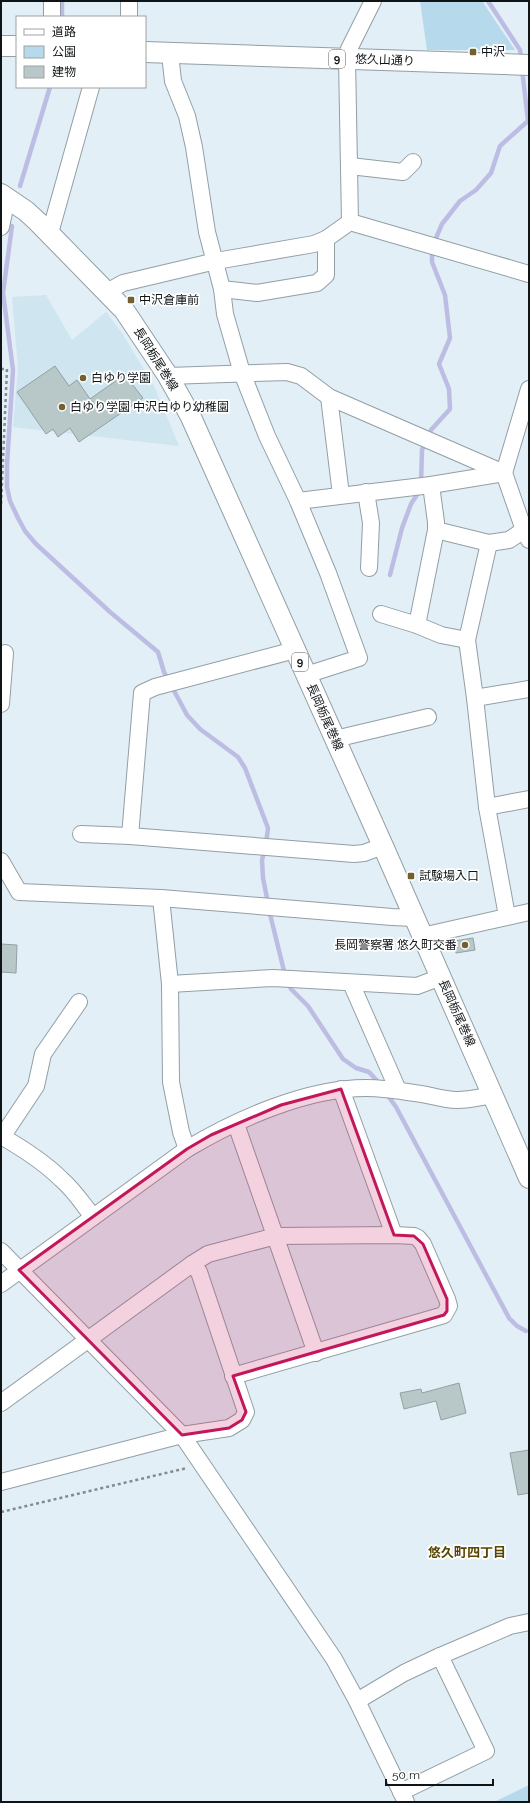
<svg xmlns="http://www.w3.org/2000/svg" width="530" height="1803" viewBox="0 0 530 1803" font-family="Raleway,'Noto Sans JP',sans-serif">
  <rect width="100%" height="100%" fill="#e2eff6"/>
  <path fill="#cfe5f0" d="M46 295 72 340 106 312 122 333 155 388 179 446 13 427 18 368 12 297Z"/>
  <g fill="#b6daec">
    <path d="M420 1H482L515 50H427Z"/>
    <path d="M529 1785V1802H494Z"/>
  </g>
  <g fill="none" stroke-linecap="round" stroke-linejoin="round">
    <g stroke="#bdbde4" stroke-width="4.5">
      <path d="M62 1V17"/>
      <path d="M488 1 520 50 521 59"/>
      <path d="M20 186 50 87"/>
      <path d="M12 226 3 293 13 370 7 465V487L10 501 18 518 25 531 36 544 110 612 158 652 164 672 187 715 200 729 238 757 245 768 268 828 266 844 262 860 263 878 268 903"/>
      <path d="M421 483 422 450 431 430 450 409 449 389 439 364 450 338 445 295 432 262V252L436 238 442 224 460 201 476 190 491 173 500 146 528 121 522 69"/>
      <path d="M390 575 402 528 411 504 420 490"/>
      <path d="M269 910 285 975"/>
      <path d="M288 982 291 989 308 1006 343 1059 356 1068 369 1072 381 1085"/>
      <path d="M386 1093 396 1107 509 1318 517 1326 526 1331"/>
    </g>
  </g>
  <g fill="#b8c8c9" stroke="#92a1a2">
    <path d="M55 366 69 386 77 380 90 399 127 373 137 374 132 384 143 398 79 442 70 428 58 437 53 429 46 434 17 392Z"/>
    <path d="M473 938 475 950 456 953 454 941Z"/>
    <path d="M1 944 17 945 16 973 1 972Z"/>
    <path d="M459 1383 466 1413 441 1420 436 1401 404 1409 400 1393 421 1389 422 1393Z"/>
    <path d="M529 1450V1493L518 1495 510 1453Z"/>
  </g>
  <g fill="none" stroke-linecap="round" stroke-linejoin="round">
    <defs>
      <g id="minor">
        <path d="M52 1V17"/>
        <path d="M129 17V1"/>
        <path d="M170 54 173 81 187 116 194 147 207 232 222 289 225 314 242 373 267 436 298 501 328 573 359 658 306 675"/>
        <path d="M350 166 403 172 413 162"/>
        <path d="M350 222 347 59 349 49 373 1"/>
        <path d="M350 222 529 274"/>
        <path d="M1 227 7 198"/>
        <path d="M50 233 91 87"/>
        <path d="M222 289 257 293 317 283 326 275V239"/>
        <path d="M107 292 123 283 216 261 314 244 326 239 350 222"/>
        <path d="M168 376 287 372 301 376 329 397 504 473 524 530 529 540"/>
        <path d="M329 397 341 495"/>
        <path d="M366 492 371 523 369 568"/>
        <path d="M298 501 431 485 504 473 529 389"/>
        <path d="M436 530 489 543 467 640 475 698"/>
        <path d="M489 543 509 540 524 530"/>
        <path d="M381 614 417 625 441 635 467 640"/>
        <path d="M417 625 436 530V522L431 485"/>
        <path d="M1 704 5 653"/>
        <path d="M335 739 428 717"/>
        <path d="M487 807 529 799"/>
        <path d="M81 834 130 836 354 854 364 853 383 846"/>
        <path d="M130 836 142 693 155 687 295 650"/>
        <path d="M1 861 19 892 161 898 392 917 415 918"/>
        <path d="M161 898 170 984 171 1082 181 1132 187 1149"/>
        <path d="M507 916 487 807 475 698 529 689"/>
        <path d="M422 936 529 912"/>
        <path d="M351 983 398 1090"/>
        <path d="M170 984 273 978 417 986 441 977"/>
        <path d="M341 1089 394 1235"/>
        <path d="M236 1124 316 1353"/>
        <path d="M1 1136C22 1148 44 1162 61 1179 74 1190 83 1204 93 1217"/>
        <path d="M2 1137 36 1086 43 1054 79 1002"/>
        <path d="M1 1251 182 1435 334 1659 357 1701 406 1802"/>
        <path d="M1 1284 187 1149C237 1119 307 1088 366 1088 387 1088 407 1092 427 1095 436 1097 447 1100 457 1100 469 1100 481 1097 493 1095"/>
        <path d="M1 1403 192 1264 208 1254 276 1236 394 1235 414 1236 418 1238 423 1244 447 1299 449 1306 444 1315 233 1376"/>
        <path d="M1 1482 182 1435 229 1428 242 1420 246 1412 199 1272 192 1264"/>
        <path d="M357 1701 404 1673 440 1656 510 1626 529 1622"/>
        <path d="M401 1792 486 1751 440 1656"/>
      </g>
      <g id="major">
        <path d="M1 46H17"/>
        <path d="M145 52 529 65"/>
        <path d="M1 194 26 211 38 222 124 310 168 376 190 415 383 846 529 1178"/>
      </g>
    </defs>
    <use href="#minor" stroke="#929fa5" stroke-width="18"/>
    <use href="#major" stroke="#929fa5" stroke-width="22"/>
    <g stroke="#828b90" stroke-width="2.5" stroke-dasharray="3 3" stroke-linecap="butt">
      <path d="M1 369H7L1 505"/>
      <path d="M1 1512 187 1468"/>
    </g>
    <use href="#minor" stroke="#fff" stroke-width="16"/>
    <use href="#major" stroke="#fff" stroke-width="20"/>
  </g>
  <path fill="#c2185b" fill-opacity="0.2" stroke="#c2185b" stroke-width="3" stroke-linejoin="round" d="M341 1089 394 1235 414 1236 423 1244 447 1299V1311L444 1315 233 1376 246 1412 242 1420 229 1428 182 1435 19 1270 187 1149 211 1135 281 1105Z"/>
  <g fill="#72602e" stroke="#fff" stroke-width="1.5">
    <rect x="469" y="48" width="8" height="8" rx="2"/>
    <rect x="127" y="296" width="8" height="8" rx="2"/>
    <circle cx="83" cy="378" r="4"/>
    <circle cx="62" cy="407" r="4"/>
    <rect x="407" y="872" width="8" height="8" rx="2"/>
    <circle cx="465" cy="945" r="4"/>
  </g>
  <g text-anchor="middle" stroke-width="3.5" stroke-linejoin="round" paint-order="stroke">
    <g fill="#fff" stroke="#575a5c" stroke-width="1">
      <rect x="329" y="50" width="16" height="18" rx="3"/>
      <rect x="292" y="653" width="16" height="18" rx="3"/>
    </g>
    <g font-size="11" font-weight="bold" fill="#0f1416">
      <text x="337" y="63">9</text>
      <text x="300" y="666">9</text>
    </g>
    <g font-size="12" fill="#0f1416" stroke="#fff" text-anchor="start">
      <text x="481" y="56">中沢</text>
      <text x="139" y="304">中沢倉庫前</text>
      <text x="91" y="382">白ゆり学園</text>
      <text x="70" y="411">白ゆり学園 中沢白ゆり幼稚園</text>
      <text x="419" y="880">試験場入口</text>
      <text x="457" y="949" text-anchor="end">長岡警察署 悠久町交番</text>
    </g>
    <g font-size="12" fill="#0f1416" stroke="#fff">
      <text transform="translate(385 60) rotate(2)" y="4">悠久山通り</text>
      <text transform="translate(156 359) rotate(58)" y="4">長岡栃尾巻線</text>
      <text transform="translate(325 717) rotate(66)" y="4">長岡栃尾巻線</text>
      <text transform="translate(457 1013) rotate(66)" y="4">長岡栃尾巻線</text>
    </g>
    <g font-size="13" font-weight="bold" fill="#574502" stroke="#fff">
      <text x="467" y="1557">悠久町四丁目</text>
    </g>
  </g>
  <rect width="530" height="1803" fill="none" stroke="#0f1416" stroke-width="4"/>
  <rect x="16" y="16" width="130" height="72" fill="#ffffff" stroke="#9fa1a2"/>
  <rect x="24" y="29" width="20" height="6" fill="#ffffff" stroke="#9fa1a2"/>
  <text x="52" y="36" font-size="12" fill="#0f1416">道路</text>
  <rect x="24" y="46" width="20" height="12" fill="#b6daec" stroke="#9fa1a2"/>
  <text x="52" y="56" font-size="12" fill="#0f1416">公園</text>
  <rect x="24" y="66" width="20" height="12" fill="#b8c8c9" stroke="#9fa1a2"/>
  <text x="52" y="76" font-size="12" fill="#0f1416">建物</text>
  <path d="M386 1779v6h107v-6" fill="none" stroke="#0f1416" stroke-width="2"/>
  <text x="392" y="1779" font-size="12" fill="#0f1416" stroke="#ffffff" stroke-width="3" paint-order="stroke">50 m</text>
</svg>
